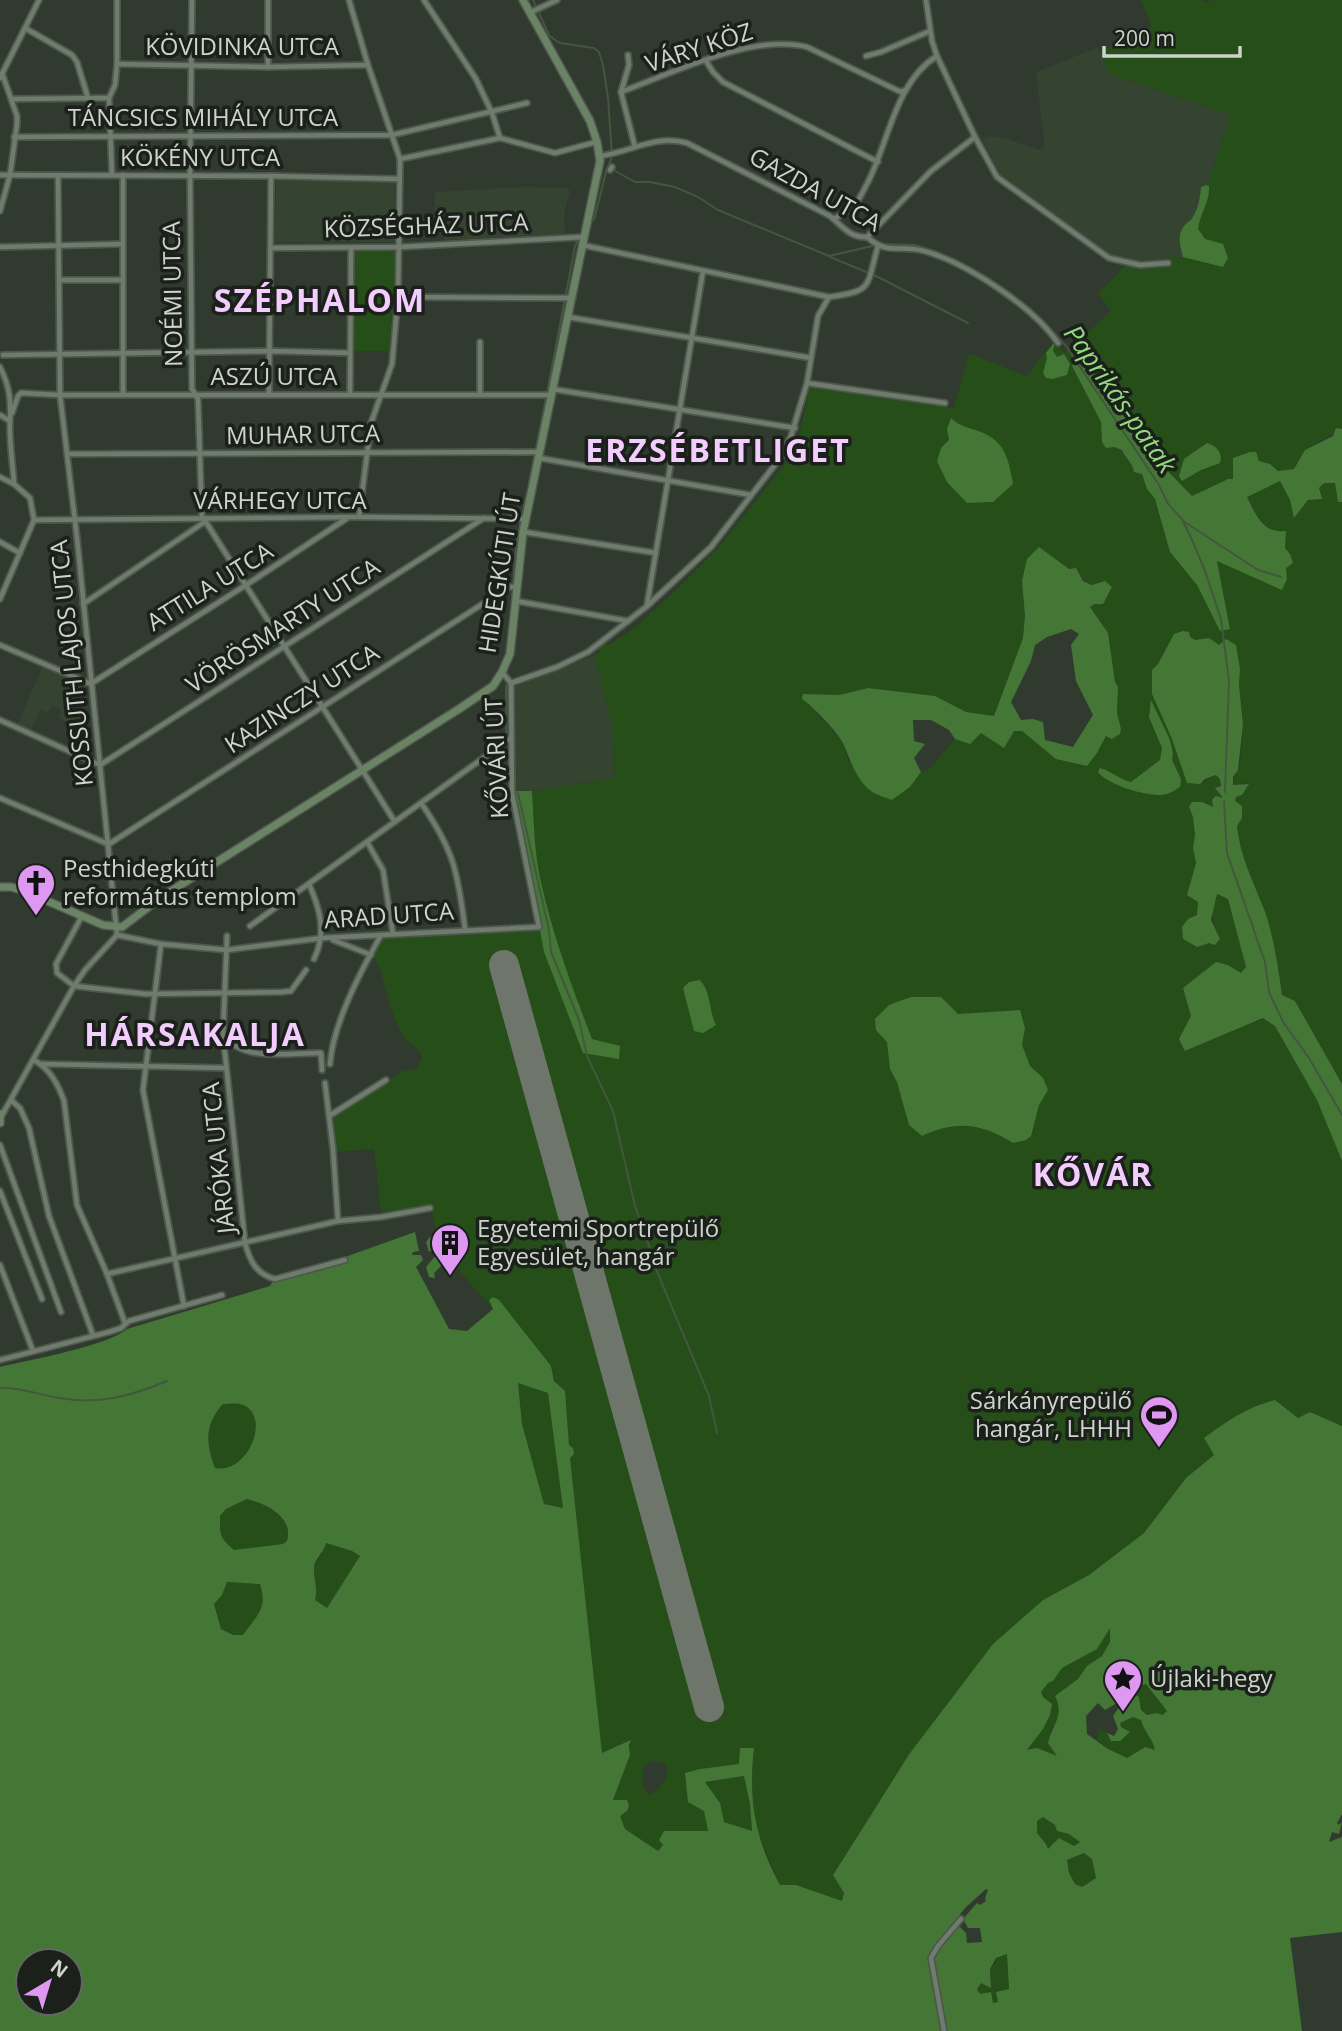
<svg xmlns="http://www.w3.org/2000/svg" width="1342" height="2031" viewBox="0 0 1342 2031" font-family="'Open Sans',sans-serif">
  <rect width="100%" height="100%" fill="#303a2e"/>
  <g fill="#354331">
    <path d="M1098 47 1109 74 1231 115 1183 257 1129 262 1112 256 1000 174 982 138 992 136 1004 138 1043 151 1044 140 1036 72Z"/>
    <path d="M276 180 394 182 395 242H275Z"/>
    <path d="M525 187 567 188 570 191 564 214 565 234 444 240 443 212H435V192Z"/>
    <path d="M595 655 612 726 615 778 532 791H514V687Z"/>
    <path d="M43 666 86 686 88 731 58 718 61 710 52 706 48 713 40 710 31 730 17 725Z"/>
  </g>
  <g fill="#254e19" fill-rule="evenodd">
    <path d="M1141 0H1202L1207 2 1212 0H1342V429L1305 450 1294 469 1278 471 1270 464 1234 458 1233 479H1228L1192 496 1153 456 1083 358 1072 366 1101 422 1102 441 1110 448 1114 446 1122 450C1125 460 1133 466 1143 471L1147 489 1155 499 1170 552 1197 585 1220 631 1230 628 1217 560 1282 589 1290 554 1285 548 1284 540 1278 533 1262 526 1247 496 1280 481 1290 500 1294 517 1324 483 1335 482 1338 501 1342 502V1084L1295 1001 1282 995C1278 966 1274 939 1264 911 1251 873 1231 838 1236 797H1240L1248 786 1247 783 1233 785C1233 778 1235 776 1238 770 1242 757 1242 738 1243 725 1243 706 1238 688 1240 669L1223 644 1195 640 1183 631 1174 634 1158 664 1152 671V694L1172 739 1187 782 1200 784 1216 775 1220 779 1221 786 1216 787 1217 792 1223 795V799L1219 798 1213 807H1189L1193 817 1195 835 1193 848 1196 863 1187 894 1198 901 1197 915 1188 919 1220 938C1211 921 1211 913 1216 894L1228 899 1246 967 1241 973 1228 965 1191 1016 1186 1051 1264 1018 1275 1026 1317 1100 1342 1161V1426L1310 1412 1298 1418 1275 1400C1247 1407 1227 1421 1204 1438L1214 1455 1186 1478 1144 1533 1089 1575 1043 1600 993 1644 910 1753 833 1874 844 1893 842 1902 796 1885 780 1886 756 1828 750 1779 754 1748H740V1764L700 1769 708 1831H664L663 1845 658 1851 625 1829 613 1800 630 1755V1741L602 1754 570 1458 573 1448 569 1446 565 1391C550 1381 556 1372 546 1360 512 1323 459 1283 439 1237 434 1227 433 1215 431 1205L381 1212 374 1149 336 1152 331 1117 403 1071 417 1069 422 1056C416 1046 405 1040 400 1031 388 1007 386 980 374 956L383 936 541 929 544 952 583 1053 620 1046 592 1039C572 988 553 936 541 882 534 852 534 821 532 791L615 778 612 726 595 655 600 651 595 648 604 642 609 645 638 625 678 588 717 549 757 499 790 457 800 431 810 387 954 408 969 353 1026 376 1055 340 1065 353 1111 311 1098 293 1129 262 1183 257 1231 115 1109 74 1100 50 1119 43 1122 49 1126 47 1136 34 1152 27ZM1039 548 1069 569 1076 568C1082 578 1086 585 1098 585L1095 604 1090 607 1108 633 1115 682 1118 687 1117 713 1121 729 1106 736 1097 753 1056 759 1022 731 980 733 970 744 955 739 930 768 921 772 910 787 848 761 842 741 819 715 803 694 839 695 868 688 935 696 966 712 994 716 1023 638 1025 616 1022 581ZM654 1761 665 1763 668 1773 660 1787 650 1796 642 1784 644 1765Z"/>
    <path d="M397 250 389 351H352L354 251Z"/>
    <path d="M518 1382 548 1393 564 1508 544 1504 522 1424Z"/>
    <path d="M223 1404C228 1404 235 1403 240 1404 273 1411 249 1474 215 1469 206 1445 205 1424 223 1404Z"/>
    <path d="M247 1499C265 1504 294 1517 287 1541L283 1544 234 1550C219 1537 220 1535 220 1516L226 1509Z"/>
    <path d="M326 1543 352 1551 360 1556 327 1608 315 1600 314 1568Z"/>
    <path d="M227 1582 260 1583C268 1609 257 1615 243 1635H233L221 1629 214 1604 222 1595Z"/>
    <path d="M1110 1626V1642L1102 1657 1087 1666 1078 1679 1055 1697C1064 1713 1058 1717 1050 1732L1079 1761 1026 1751 1043 1729 1041 1692 1048 1683 1053 1681 1062 1668 1097 1649Z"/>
    <path d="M1146 1684 1151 1688 1177 1722 1156 1713 1147 1715 1141 1710 1139 1697 1134 1694 1135 1687Z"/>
    <path d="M1133 1717 1141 1720C1144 1732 1153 1738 1156 1750L1144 1747 1127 1758 1108 1749 1097 1740 1099 1729 1107 1733 1111 1741 1121 1727 1119 1723Z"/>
    <path d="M744 1776 750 1804 752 1832 724 1822 720 1803 705 1782Z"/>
    <path d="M1042 1816 1055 1825 1057 1831 1069 1834 1081 1842 1074 1846 1055 1844 1048 1850 1046 1843 1037 1833V1821Z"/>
    <path d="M1084 1853 1092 1859 1096 1878 1081 1887 1074 1884 1069 1873 1067 1860Z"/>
    <path d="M1007 1954 1009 1990 998 2002 993 2003 979 1994 977 1989 981 1982 991 1987 990 1969 996 1962V1958Z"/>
  </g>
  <g fill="#447736" fill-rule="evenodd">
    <path d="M1206 185 1209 186C1210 202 1200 213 1198 229L1205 239 1223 244 1228 258 1223 267 1183 257C1180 245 1176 234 1186 224 1191 219 1190 222 1194 215 1199 206 1200 197 1201 187Z"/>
    <path d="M1055 342 1053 351 1057 357 1064 354 1070 364 1067 375 1052 379 1046 378 1043 373 1047 358 1046 353Z"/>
    <path d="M1077 357H1083L1153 456 1192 496 1228 479H1233V458L1250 452H1256L1259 461 1270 464 1278 471 1294 469 1305 450 1333 436 1336 428 1342 429V502H1338L1335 483H1324L1319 488 1322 499 1308 500 1294 518 1290 500 1280 481 1247 497C1256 515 1263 534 1286 531L1285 548 1290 554 1293 563 1286 568 1287 579 1282 590 1217 561 1230 629 1220 631 1197 585 1170 552 1155 499 1147 489 1142 474 1134 472C1133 463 1125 458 1122 450L1114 447 1106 448 1102 442 1101 422 1072 366Z"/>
    <path d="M951 418C958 425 966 427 975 430 1005 439 1008 457 1013 484L993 502 967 503 947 482 937 461 941 448 949 440 947 429Z"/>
    <path d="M1207 443C1217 446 1223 453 1220 463L1201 470 1182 481 1179 476 1184 459Z"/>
    <path d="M1039 547 1069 569 1076 568 1083 581 1092 585 1105 581 1112 587 1103 604H1095L1090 607 1108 633 1115 682 1118 687 1117 713 1121 729 1120 734 1112 739 1106 736 1097 753 1087 766 1056 759 1022 731H1014L1004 748 981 733 970 744 955 739 949 730 931 720H913L914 741 925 744 914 758 921 772 910 787 892 800C885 797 876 795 871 791 856 780 850 759 843 743 838 733 811 704 802 699L803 694 839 695 868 688 935 696 966 712 994 716 1023 638 1025 616 1022 581 1027 559ZM1071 629 1079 634 1071 645 1076 681 1093 715 1073 747 1045 740 1043 722 1033 719 1021 720 1011 702 1031 661 1035 645 1047 637Z"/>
    <path d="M1183 631 1189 632 1190 637 1195 640 1209 638 1219 645 1226 639 1236 645 1240 669 1239 685 1243 724 1238 770 1233 777V785L1249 784 1242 795 1236 797 1235 801 1242 806V818L1237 826C1240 856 1253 881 1264 909 1274 937 1278 966 1282 995L1295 1001 1342 1084V1161L1317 1100 1275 1026 1263 1018 1185 1051 1179 1039 1191 1016 1183 988 1216 962 1228 965 1241 973 1246 967 1228 899 1217 894 1211 920 1220 939 1215 945 1209 943 1197 947 1183 939 1182 927 1188 919 1197 915 1198 902 1187 895 1196 863 1193 848 1195 835 1193 817 1189 807 1192 802H1202L1213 807 1212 800 1216 796 1223 798 1215 788 1221 786 1220 779 1216 775 1205 779 1200 784 1187 783 1172 739 1152 694V670L1158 664 1174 634Z"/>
    <path d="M1151 700 1170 740 1173 754 1172 760 1181 779 1180 787C1174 791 1168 795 1160 795 1143 795 1108 785 1098 772L1100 768C1111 771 1119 779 1131 782L1160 760 1162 748 1149 717Z"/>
    <path d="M514 791H532C534 821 534 852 541 882 553 936 572 987 592 1039L620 1046 619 1059 583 1053 544 952Z"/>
    <path d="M700 980C712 994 708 1009 716 1025L703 1033 694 1031 683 988 689 982Z"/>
    <path d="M911 997H941L958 1014 1020 1010 1025 1028 1022 1045 1030 1066 1043 1078 1048 1090 1039 1105 1031 1136 1026 1140 1013 1143C981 1123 956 1120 922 1136L909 1125 897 1082 890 1069 887 1042 876 1030 875 1019 889 1005Z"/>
    <path d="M415 1232 419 1251 413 1252 412 1255H421L423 1260 416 1267 449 1329 467 1331 493 1309 489 1300 493 1297 499 1300 551 1366 554 1381 565 1391 569 1445 573 1448 574 1454 570 1458 602 1753 631 1740 629 1745 630 1755 613 1800H627L629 1806 627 1811 620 1816 625 1829 658 1851 663 1845 659 1840 664 1831H708L704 1811 688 1802 685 1773 700 1769 739 1764 740 1748H754C748 1800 755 1839 780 1885H796L842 1901 844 1893 833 1875 910 1753 993 1644 1043 1600 1089 1575 1144 1533 1186 1478 1214 1455 1204 1438C1227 1421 1247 1407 1275 1400L1298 1418 1310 1412 1342 1426V1814L1337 1823 1339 1825 1342 1822 1339 1834 1332 1832 1329 1842 1342 1837V1932L1290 1938 1302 2031H0V1367C29 1360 107 1346 127 1329L270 1286 275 1278 345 1257ZM518 1383 548 1393 563 1508 544 1504 522 1424ZM223 1404C228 1404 235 1403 240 1404 273 1412 249 1475 215 1468 206 1444 204 1425 223 1404ZM247 1499C266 1504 294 1517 287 1541L283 1544 234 1550C219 1537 220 1535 220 1516L226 1509ZM326 1543 352 1551 360 1556 327 1608 315 1600C318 1588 314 1581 314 1569 314 1558 324 1553 326 1543ZM227 1582 260 1584C268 1609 257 1615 243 1635H233L221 1629 214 1604 222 1595ZM1110 1628V1642L1102 1656 1087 1666 1078 1679 1055 1696C1065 1716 1052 1724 1048 1743L1057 1756 1037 1748 1027 1750 1043 1729 1050 1715 1052 1704 1043 1697 1041 1692 1048 1683 1053 1681 1062 1668 1097 1649ZM1146 1684 1167 1711 1163 1715 1156 1713 1147 1715 1141 1710 1139 1697 1134 1694 1135 1687ZM1098 1703 1105 1710 1117 1703 1120 1706 1113 1716 1118 1729 1114 1736 1107 1733 1111 1741H1120L1130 1732 1121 1727 1120 1723 1133 1717 1141 1720C1144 1732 1152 1737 1155 1750L1145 1747 1127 1758 1108 1749 1087 1734 1086 1716ZM744 1776 750 1804 752 1831 724 1822 720 1803 705 1782ZM1043 1817 1055 1825 1057 1831 1069 1834 1080 1842 1074 1846 1059 1838 1048 1849 1046 1844 1037 1833V1821ZM1084 1853 1092 1859 1096 1878 1082 1887 1075 1884 1069 1873 1067 1860ZM986 1889 988 1890 985 1898 986 1901 980 1905 977 1903 963 1919 968 1928H980L982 1942 967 1943 966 1933 957 1924 952 1933 946 1932 965 1908ZM1007 1954 1009 1989 996 1992 998 2002 993 2003 991 1992 980 1994 977 1989 981 1983 991 1988 990 1969 996 1958ZM28 1961H70V2003H28Z"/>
    <path d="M444 1236 457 1242 458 1248 453 1255 444 1256 442 1265 434 1273 435 1278 429 1277 426 1267 437 1254 433 1249 429 1252 426 1242 430 1237Z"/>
  </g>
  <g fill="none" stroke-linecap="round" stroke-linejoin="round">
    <g stroke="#42573e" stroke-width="2">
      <path d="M533 0 549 35 555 40 560 43 594 48 599 52 603 65 608 98 612 157 608 167 635 182H650L675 187 698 197 718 210 829 256 877 245"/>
      <path d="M594 220 607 168"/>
      <path d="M882 244 914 245 935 251 990 279 1035 313 1066 346 1159 485 1168 504 1182 519 1193 542 1205 571 1221 619 1229 681 1225 792"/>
      <path d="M830 257 876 276 968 323"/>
      <path d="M271 393H306"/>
      <path d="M547 393 575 246 578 240"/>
      <path d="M529 483 546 398"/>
      <path d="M1183 521 1258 570 1281 577"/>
      <path d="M513 584 516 545 527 492"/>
      <path d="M506 654 513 590"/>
      <path d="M506 734V685"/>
      <path d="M518 793 549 930 551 952 579 1020 587 1056 613 1111 635 1206 655 1263"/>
      <path d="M1224 801 1227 853 1265 962 1269 992 1283 1022 1309 1058 1342 1115"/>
      <path d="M656 1269 709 1396 717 1433"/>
      <path d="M0 1388C22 1387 38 1395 60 1398 99 1405 131 1396 167 1381"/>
    </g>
    <path stroke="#6e766c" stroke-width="30" d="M504 965 709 1707"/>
    <defs>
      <g id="street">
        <path d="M192 0 190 175 192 389 198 399 202 519"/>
        <path d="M349 0 368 65 400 159V168L398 297 392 364 371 423 359 517"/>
        <path d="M424 0 476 79 492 113 500 138"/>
        <path d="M926 0 932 41 937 56 975 137 997 177 1109 258 1140 265 1168 263"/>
        <path d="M529 13 557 0"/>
        <path d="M25 28 72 55 77 62 88 98"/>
        <path d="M628 55 629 65 621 92 635 147"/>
        <path d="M866 56 881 52 930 31"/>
        <path d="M706 61 713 72 723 82 878 162"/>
        <path d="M117 64 268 67 368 65"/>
        <path d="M268 67V0"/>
        <path d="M0 78 39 0"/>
        <path d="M621 92C672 73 753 33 807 47L901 92 905 90"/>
        <path d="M12 99 109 98"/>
        <path d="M14 137 392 135 527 103"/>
        <path d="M600 156C631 152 656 134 687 143L830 216C842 226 850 238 867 237 889 256 899 244 924 251 965 262 1034 307 1058 343"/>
        <path d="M400 159 500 138 555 153 596 142"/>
        <path d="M610 170 612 167"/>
        <path d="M0 175 271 176 400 179"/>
        <path d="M112 175 109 98 115 85 117 64V0"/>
        <path d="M0 211 10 175 17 124V116L2 73"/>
        <path d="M834 219C840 215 847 212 853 207 859 201 863 191 867 184 889 142 895 82 937 56"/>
        <path d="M867 237 931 171 975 137"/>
        <path d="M582 245 829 297C874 291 866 287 878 246"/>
        <path d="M0 247 122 244"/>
        <path d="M271 248 400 247 583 237"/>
        <path d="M59 280H121"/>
        <path d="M398 297 570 298"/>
        <path d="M568 317 811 358"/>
        <path d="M480 342V395"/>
        <path d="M3 355 270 351 349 353"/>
        <path d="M0 367C10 387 11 401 10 422 9 442 13 464 14 484"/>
        <path d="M807 383 945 403"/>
        <path d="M552 389 795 428"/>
        <path d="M123 394V175"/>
        <path d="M350 394 351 248"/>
        <path d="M269 395 271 176"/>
        <path d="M12 413 18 396 21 393 60 395H551"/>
        <path d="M0 415 10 421"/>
        <path d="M67 454 539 452"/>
        <path d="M539 458 751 495"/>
        <path d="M0 477 14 484 30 498 34 520 0 599"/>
        <path d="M204 519 395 822"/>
        <path d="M34 520 359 517 525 519"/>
        <path d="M524 532 656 553"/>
        <path d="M0 542 20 553"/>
        <path d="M516 601 628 621"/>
        <path d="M83 604 206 521"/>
        <path d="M647 605 703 271"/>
        <path d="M0 645 91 684"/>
        <path d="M92 683 246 585 346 519"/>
        <path d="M511 683 557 667 588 652 646 607 711 547 781 457 791 436 807 383 818 316 829 297"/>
        <path d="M0 720 100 765"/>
        <path d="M100 765 484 518"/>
        <path d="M0 798 108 844"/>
        <path d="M421 803C454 850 458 873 465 929"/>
        <path d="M367 842 383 870 393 934"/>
        <path d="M109 844 509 587H516"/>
        <path d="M309 884C320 909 327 933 314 959"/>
        <path d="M82 916 56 964 57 973 74 986 146 994 282 992 291 991 306 970"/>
        <path d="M250 926 511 738"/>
        <path d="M117 935 161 944 227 950 322 938 539 927 512 793 511 683 502 672"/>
        <path d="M227 936 223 1035 245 1243C250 1261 256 1274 275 1279L345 1260"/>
        <path d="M333 940 371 955"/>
        <path d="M161 944 143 1090 184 1306"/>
        <path d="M224 1036C246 1063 290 1052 321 1053L322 1070"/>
        <path d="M34 1060C50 1069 58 1084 64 1101L77 1205 107 1274 125 1323"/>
        <path d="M42 1064 226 1068"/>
        <path d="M330 1064C333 1023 361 971 381 935"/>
        <path d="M325 1083 333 1149 338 1221"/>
        <path d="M12 1101 20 1108 29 1128 49 1216 93 1335"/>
        <path d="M329 1116 386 1080"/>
        <path d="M1 1117 74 986 85 970 117 935 77 538 60 395 58 175"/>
        <path d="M0 1145 61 1312"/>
        <path d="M0 1191 42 1299"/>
        <path d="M0 1265 33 1351"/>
        <path d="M107 1274 338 1221 381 1217 430 1208"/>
        <path d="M0 1360 109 1332 121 1328 129 1321 222 1295"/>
        <path d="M944 2031 931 1958 938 1946 961 1919"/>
      </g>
      <g id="secondary">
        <path d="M0 887H11L22 890 103 925 122 927 163 896 459 709 493 686 502 672 510 654 523 532 600 161 597 142 590 121 523 0"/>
        <path d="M0 1114V1123"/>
      </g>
    </defs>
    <use href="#street" stroke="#4e574d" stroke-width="8"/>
    <use href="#secondary" stroke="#4e574d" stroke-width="10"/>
    <use href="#street" stroke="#6f7b6c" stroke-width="4.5"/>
    <use href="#secondary" stroke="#6a8364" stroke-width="7"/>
  </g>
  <defs>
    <symbol id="church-pin" viewBox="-11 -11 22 30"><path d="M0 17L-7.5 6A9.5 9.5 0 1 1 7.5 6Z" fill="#df98f1" stroke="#1b201a"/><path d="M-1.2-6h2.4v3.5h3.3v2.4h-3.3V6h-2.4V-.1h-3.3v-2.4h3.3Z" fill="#111"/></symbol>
    <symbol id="building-pin" viewBox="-11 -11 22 30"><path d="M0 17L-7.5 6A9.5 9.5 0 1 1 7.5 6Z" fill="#df98f1" stroke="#1b201a"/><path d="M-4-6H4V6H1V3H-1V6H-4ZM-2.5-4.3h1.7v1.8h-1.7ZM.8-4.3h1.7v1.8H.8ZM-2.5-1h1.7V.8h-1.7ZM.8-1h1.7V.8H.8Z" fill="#111"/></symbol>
    <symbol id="stadium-pin" viewBox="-11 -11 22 30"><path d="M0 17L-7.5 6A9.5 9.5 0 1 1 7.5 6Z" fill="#df98f1" stroke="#1b201a"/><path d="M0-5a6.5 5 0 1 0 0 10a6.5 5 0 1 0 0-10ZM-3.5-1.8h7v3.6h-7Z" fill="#111"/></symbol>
    <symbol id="sight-pin" viewBox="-11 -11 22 30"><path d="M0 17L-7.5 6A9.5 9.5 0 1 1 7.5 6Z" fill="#df98f1" stroke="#1b201a"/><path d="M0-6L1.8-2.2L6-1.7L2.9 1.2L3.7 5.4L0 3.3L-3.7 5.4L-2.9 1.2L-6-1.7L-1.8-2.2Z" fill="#111"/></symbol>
  </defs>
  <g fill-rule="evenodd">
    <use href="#church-pin" x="14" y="861" width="44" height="60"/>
    <use href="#building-pin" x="428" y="1221" width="44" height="60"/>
    <use href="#stadium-pin" x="1137" y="1393" width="44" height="60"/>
    <use href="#sight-pin" x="1101" y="1657" width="44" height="60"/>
  </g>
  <g text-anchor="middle" stroke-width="7" stroke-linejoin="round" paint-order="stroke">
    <g font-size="24" fill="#cdd4cc" stroke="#1b201a">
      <text x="242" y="55">KÖVIDINKA UTCA</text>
      <text transform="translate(699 48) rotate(-18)" y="8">VÁRY KÖZ</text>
      <text x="203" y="126">TÁNCSICS MIHÁLY UTCA</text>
      <text x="200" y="166">KÖKÉNY UTCA</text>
      <text transform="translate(815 190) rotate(29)" y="8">GAZDA UTCA</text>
      <text transform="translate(426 226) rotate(-2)" y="8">KÖZSÉGHÁZ UTCA</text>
      <text transform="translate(173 294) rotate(-91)" y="8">NOÉMI UTCA</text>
      <text x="274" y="385">ASZÚ UTCA</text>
      <text transform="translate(303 435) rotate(-1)" y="8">MUHAR UTCA</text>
      <text x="280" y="509">VÁRHEGY UTCA</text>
      <text transform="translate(500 573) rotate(-81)" y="8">HIDEGKÚTI ÚT</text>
      <text transform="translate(210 587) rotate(-32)" y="8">ATTILA UTCA</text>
      <text transform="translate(283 626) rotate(-33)" y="8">VÖRÖSMARTY UTCA</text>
      <text transform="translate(72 663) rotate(-96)" y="8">KOSSUTH LAJOS UTCA</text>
      <text transform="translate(302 699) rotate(-33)" y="8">KAZINCZY UTCA</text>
      <text transform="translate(497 758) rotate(-93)" y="8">KŐVÁRI ÚT</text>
      <text transform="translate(389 916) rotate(-4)" y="8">ARAD UTCA</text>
      <text transform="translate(219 1158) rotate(-96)" y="8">JÁRÓKA UTCA</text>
    </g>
    <g font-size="24" fill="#cdd4cc" stroke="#1b201a" text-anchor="start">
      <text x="63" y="877">Pesthidegkúti<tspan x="63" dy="28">református templom</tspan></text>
      <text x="477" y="1237">Egyetemi Sportrepülő<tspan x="477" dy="28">Egyesület, hangár</tspan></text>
      <text x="1132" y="1409" text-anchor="end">Sárkányrepülő<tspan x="1132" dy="28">hangár, LHHH</tspan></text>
      <text x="1150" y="1687">Újlaki-hegy</text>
    </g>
    <g font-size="26" font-style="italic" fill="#93da7f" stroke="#1b201a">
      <text transform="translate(1120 399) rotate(55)" y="9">Paprikás-patak</text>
    </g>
    <g font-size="32" font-weight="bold" letter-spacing="2" fill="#f4cdff" stroke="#1b201a">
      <text x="320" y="312">SZÉPHALOM</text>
      <text x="718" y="462">ERZSÉBETLIGET</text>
      <text x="195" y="1046">HÁRSAKALJA</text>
      <text x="1093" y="1186">KŐVÁR</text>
    </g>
  </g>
  <g transform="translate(49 1982) rotate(38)"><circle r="33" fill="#1b201a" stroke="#626861" stroke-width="2"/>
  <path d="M0-5L12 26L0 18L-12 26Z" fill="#df98f1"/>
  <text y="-10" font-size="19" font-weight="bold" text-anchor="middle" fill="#cdd4cc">N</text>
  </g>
  <path d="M1104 46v10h136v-10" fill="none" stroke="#cdd4cc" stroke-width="3.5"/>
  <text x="1114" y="46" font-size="21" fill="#cdd4cc" stroke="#1b201a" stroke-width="5" paint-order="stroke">200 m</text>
</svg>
